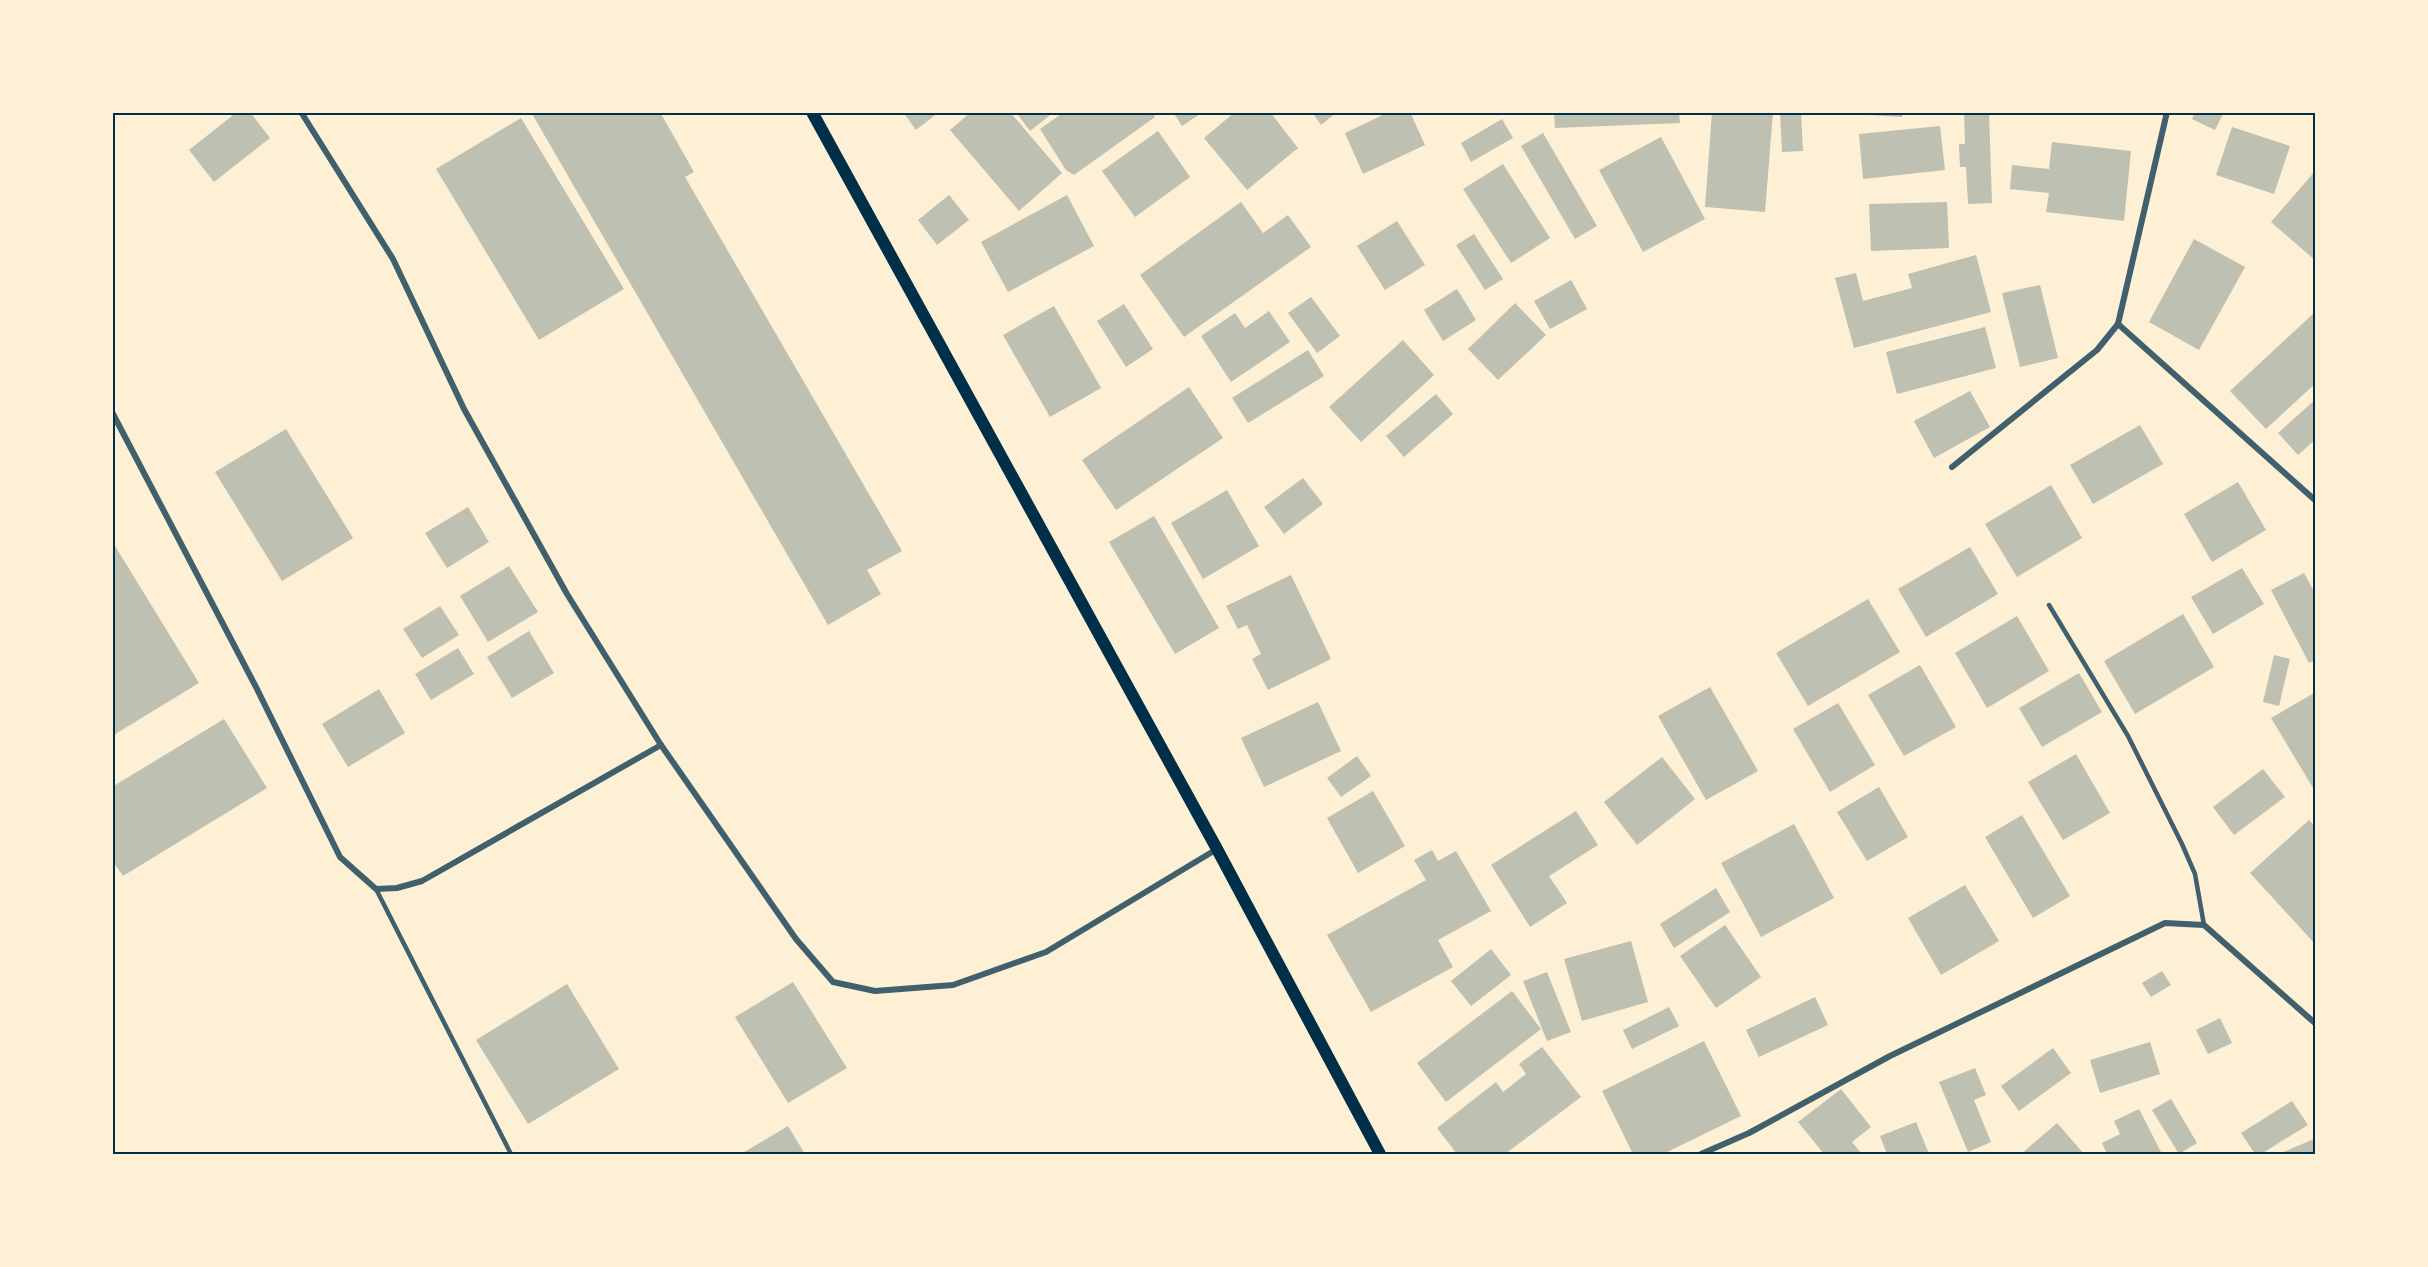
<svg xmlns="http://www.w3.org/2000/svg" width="2428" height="1267" viewBox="0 0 2428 1267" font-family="'Golos Text',sans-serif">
  <rect width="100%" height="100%" fill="#fdf0d5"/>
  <g fill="#bec0b2">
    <path d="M237 112H250L270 138 214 182 189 150Z"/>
    <path d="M531 112H660L694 172 685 177 902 551 867 570 881 594 828 625Z"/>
    <path d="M903 112H939L916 130Z"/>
    <path d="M971 112H1010L1062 173 1019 211 950 130Z"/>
    <path d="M1016 112H1054L1030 131Z"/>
    <path d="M1064 112H1152L1155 117 1074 175 1066 170 1040 129Z"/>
    <path d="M1173 112H1203L1182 126Z"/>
    <path d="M1235 112H1270L1298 148 1247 190 1204 138Z"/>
    <path d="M1312 112H1337L1321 125Z"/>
    <path d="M1389 112H1410L1425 145 1363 174 1345 133Z"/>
    <path d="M1554 112H1679L1680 123 1555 128Z"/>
    <path d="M1712 112H1773L1765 212 1705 207Z"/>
    <path d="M1780 112H1801L1803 151 1782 152Z"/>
    <path d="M1870 112H1902V117L1870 115Z"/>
    <path d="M1964 112H1989L1992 203 1968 204 1966 167H1960L1959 144H1965Z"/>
    <path d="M2195 112H2224L2215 130 2192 119Z"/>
    <path d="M521 118 624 289 539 340 436 169Z"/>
    <path d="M1502 119 1513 138 1471 162 1461 143Z"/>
    <path d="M1940 126 1945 170 1863 179 1859 134Z"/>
    <path d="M2232 127 2290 146 2274 194 2216 175Z"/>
    <path d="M1158 131 1190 177 1135 217 1102 171Z"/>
    <path d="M1543 133 1597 226 1575 239 1521 146Z"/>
    <path d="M1661 137 1705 219 1643 252 1599 170Z"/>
    <path d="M2052 142 2131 151 2124 221 2046 212 2049 193 2010 189 2012 165 2049 169Z"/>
    <path d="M1503 164 1550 238 1511 263 1463 189Z"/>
    <path d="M2316 170V261L2271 222Z"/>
    <path d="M949 195 969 220 937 245 918 220Z"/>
    <path d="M1067 195 1094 246 1008 292 981 242Z"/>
    <path d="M1241 202 1263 233 1288 215 1311 247 1184 337 1140 275Z"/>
    <path d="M1947 202 1949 248 1871 251 1869 204Z"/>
    <path d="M1397 221 1425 265 1385 290 1357 246Z"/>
    <path d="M1474 234 1503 279 1485 290 1456 245Z"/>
    <path d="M2194 239 2245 267 2199 350 2149 322Z"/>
    <path d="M1976 255 1991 312 1854 348 1835 278 1856 273 1863 301 1912 288 1908 274Z"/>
    <path d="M1571 280 1587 309 1550 329 1534 301Z"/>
    <path d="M2040 285 2058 358 2020 367 2002 293Z"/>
    <path d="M1457 289 1476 320 1443 341 1424 310Z"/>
    <path d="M1311 297 1340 336 1317 353 1288 313Z"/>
    <path d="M1515 303 1546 335 1498 380 1468 349Z"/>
    <path d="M1124 304 1153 349 1126 367 1097 321Z"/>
    <path d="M1054 306 1101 388 1050 417 1003 335Z"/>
    <path d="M1269 311 1290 342 1231 382 1201 336 1235 313 1245 328Z"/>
    <path d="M2316 311V383L2266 429 2230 391Z"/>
    <path d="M1985 327 1996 368 1897 394 1886 352Z"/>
    <path d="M1403 340 1434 375 1361 442 1329 407Z"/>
    <path d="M1308 350 1324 376 1248 423 1232 398Z"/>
    <path d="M1189 387 1223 438 1116 510 1082 460Z"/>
    <path d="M1970 391 1990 427 1934 458 1914 421Z"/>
    <path d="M1436 394 1453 414 1404 457 1386 436Z"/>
    <path d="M2316 399V439L2298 455 2278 433Z"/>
    <path d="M2140 425 2163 464 2093 504 2070 465Z"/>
    <path d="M286 429 353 538 282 581 215 472Z"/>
    <path d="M1303 478 1323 504 1284 534 1264 507Z"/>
    <path d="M2238 482 2266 530 2212 562 2184 514Z"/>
    <path d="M2051 485 2082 538 2017 577 1985 524Z"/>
    <path d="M1227 490 1259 546 1203 579 1171 523Z"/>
    <path d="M468 507 489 542 447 568 425 533Z"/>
    <path d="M1154 516 1219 628 1175 654 1109 542Z"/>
    <path d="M112 541 199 683 112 736Z"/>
    <path d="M1970 547 1998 594 1926 637 1898 589Z"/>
    <path d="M509 566 538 612 488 642 460 596Z"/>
    <path d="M2242 568 2264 604 2213 634 2191 597Z"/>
    <path d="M2304 573 2316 595V660L2309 663 2271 590Z"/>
    <path d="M1291 575 1331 659 1268 690 1252 659 1261 654 1247 625 1238 629 1226 606Z"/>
    <path d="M1868 599 1900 652 1808 706 1776 653Z"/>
    <path d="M440 606 459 635 422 658 403 629Z"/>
    <path d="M2183 614 2214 667 2135 714 2104 661Z"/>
    <path d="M2017 616 2049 671 1987 708 1955 653Z"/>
    <path d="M529 631 554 673 512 698 487 657Z"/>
    <path d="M458 648 474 674 431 700 415 674Z"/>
    <path d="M2274 655 2290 659 2279 706 2263 702Z"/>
    <path d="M1920 665 1956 727 1904 756 1868 695Z"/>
    <path d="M2079 673 2102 712 2042 747 2019 708Z"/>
    <path d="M1710 687 1758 771 1706 800 1658 716Z"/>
    <path d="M379 689 405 733 348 767 322 724Z"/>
    <path d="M2316 692V793L2271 718Z"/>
    <path d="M1318 702 1341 751 1264 787 1241 738Z"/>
    <path d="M1838 703 1875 765 1830 792 1793 729Z"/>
    <path d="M224 719 267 788 123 876 112 860V787Z"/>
    <path d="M2076 754 2110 813 2063 840 2028 782Z"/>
    <path d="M1357 756 1371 776 1341 797 1327 778Z"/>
    <path d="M1662 757 1695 799 1637 845 1604 802Z"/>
    <path d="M2263 769 2285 797 2234 835 2213 807Z"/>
    <path d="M1879 787 1908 837 1867 861 1837 812Z"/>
    <path d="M1373 791 1405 846 1358 873 1327 818Z"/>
    <path d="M1576 811 1598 845 1549 876 1567 903 1530 927 1491 865Z"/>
    <path d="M2022 815 2070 896 2033 918 1985 837Z"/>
    <path d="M2309 820 2316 827V945L2250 873Z"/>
    <path d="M1794 824 1834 898 1761 937 1721 863Z"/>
    <path d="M1432 850 1438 861 1456 851 1491 911 1438 940 1453 967 1371 1012 1327 935 1426 880 1414 860Z"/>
    <path d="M1965 885 1999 941 1941 975 1908 918Z"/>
    <path d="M1716 888 1730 912 1674 948 1660 924Z"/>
    <path d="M1725 925 1761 977 1716 1008 1680 956Z"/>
    <path d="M1631 941 1648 1002 1582 1021 1564 959Z"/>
    <path d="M1491 949 1511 975 1471 1006 1451 981Z"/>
    <path d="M2162 971 2171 985 2151 997 2142 983Z"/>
    <path d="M1547 972 1571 1032 1547 1041 1523 981Z"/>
    <path d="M793 982 847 1068 788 1103 735 1017Z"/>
    <path d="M567 984 619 1069 528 1124 476 1040Z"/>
    <path d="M1512 991 1541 1029 1446 1102 1417 1063Z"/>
    <path d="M1815 997 1828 1025 1759 1057 1746 1030Z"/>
    <path d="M1669 1007 1679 1026 1632 1049 1623 1030Z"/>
    <path d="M2220 1018 2232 1043 2208 1054 2196 1030Z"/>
    <path d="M1704 1041 1741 1116 1663 1154H1633L1602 1091Z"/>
    <path d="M2150 1042 2160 1074 2100 1093 2090 1060Z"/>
    <path d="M1542 1047 1581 1097 1505 1154H1457L1437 1128 1496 1082 1503 1092 1526 1074 1519 1064Z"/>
    <path d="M2053 1048 2071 1073 2019 1111 2001 1086Z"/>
    <path d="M1975 1068 1986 1095 1974 1100 1991 1142 1968 1152 1939 1082Z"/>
    <path d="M1841 1089 1871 1127 1852 1142 1862 1154H1824L1798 1122Z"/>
    <path d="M2171 1099 2197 1143 2179 1154 2152 1110Z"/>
    <path d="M2292 1101 2308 1125 2261 1154H2255L2241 1133Z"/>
    <path d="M2139 1109 2162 1154H2107L2102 1143 2120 1134 2114 1121Z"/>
    <path d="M1916 1122 1929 1154H1887L1880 1136Z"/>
    <path d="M2057 1123 2084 1154H2021Z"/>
    <path d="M788 1126 805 1154H741Z"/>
    <path d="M2316 1138V1154H2279Z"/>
  </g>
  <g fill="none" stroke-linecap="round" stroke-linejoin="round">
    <g stroke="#3f606c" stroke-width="4.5">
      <path d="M2049 605 2128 736 2182 844 2195 874 2204 925"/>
      <path d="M376 889 511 1154"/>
    </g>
    <g stroke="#3f606c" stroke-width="6">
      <path d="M301 112 393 259 464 409 567 594 661 745 796 939 833 982 875 991 953 985 1046 952 1217 849"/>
      <path d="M2118 324 2316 501"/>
      <path d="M112 412 256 687 340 857 376 889 397 888 422 881 661 745"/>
      <path d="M1952 467 2097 350 2118 324 2167 112"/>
      <path d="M1701 1154 1749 1133 1890 1056 2165 923 2204 925 2316 1024"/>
    </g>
    <path stroke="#003049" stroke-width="12" d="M812 112 1217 849 1380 1154"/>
  </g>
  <rect width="2428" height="1267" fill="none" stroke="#fdf0d5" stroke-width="228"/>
  <rect x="114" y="114" width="2200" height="1039" fill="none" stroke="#003049" stroke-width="2"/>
</svg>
